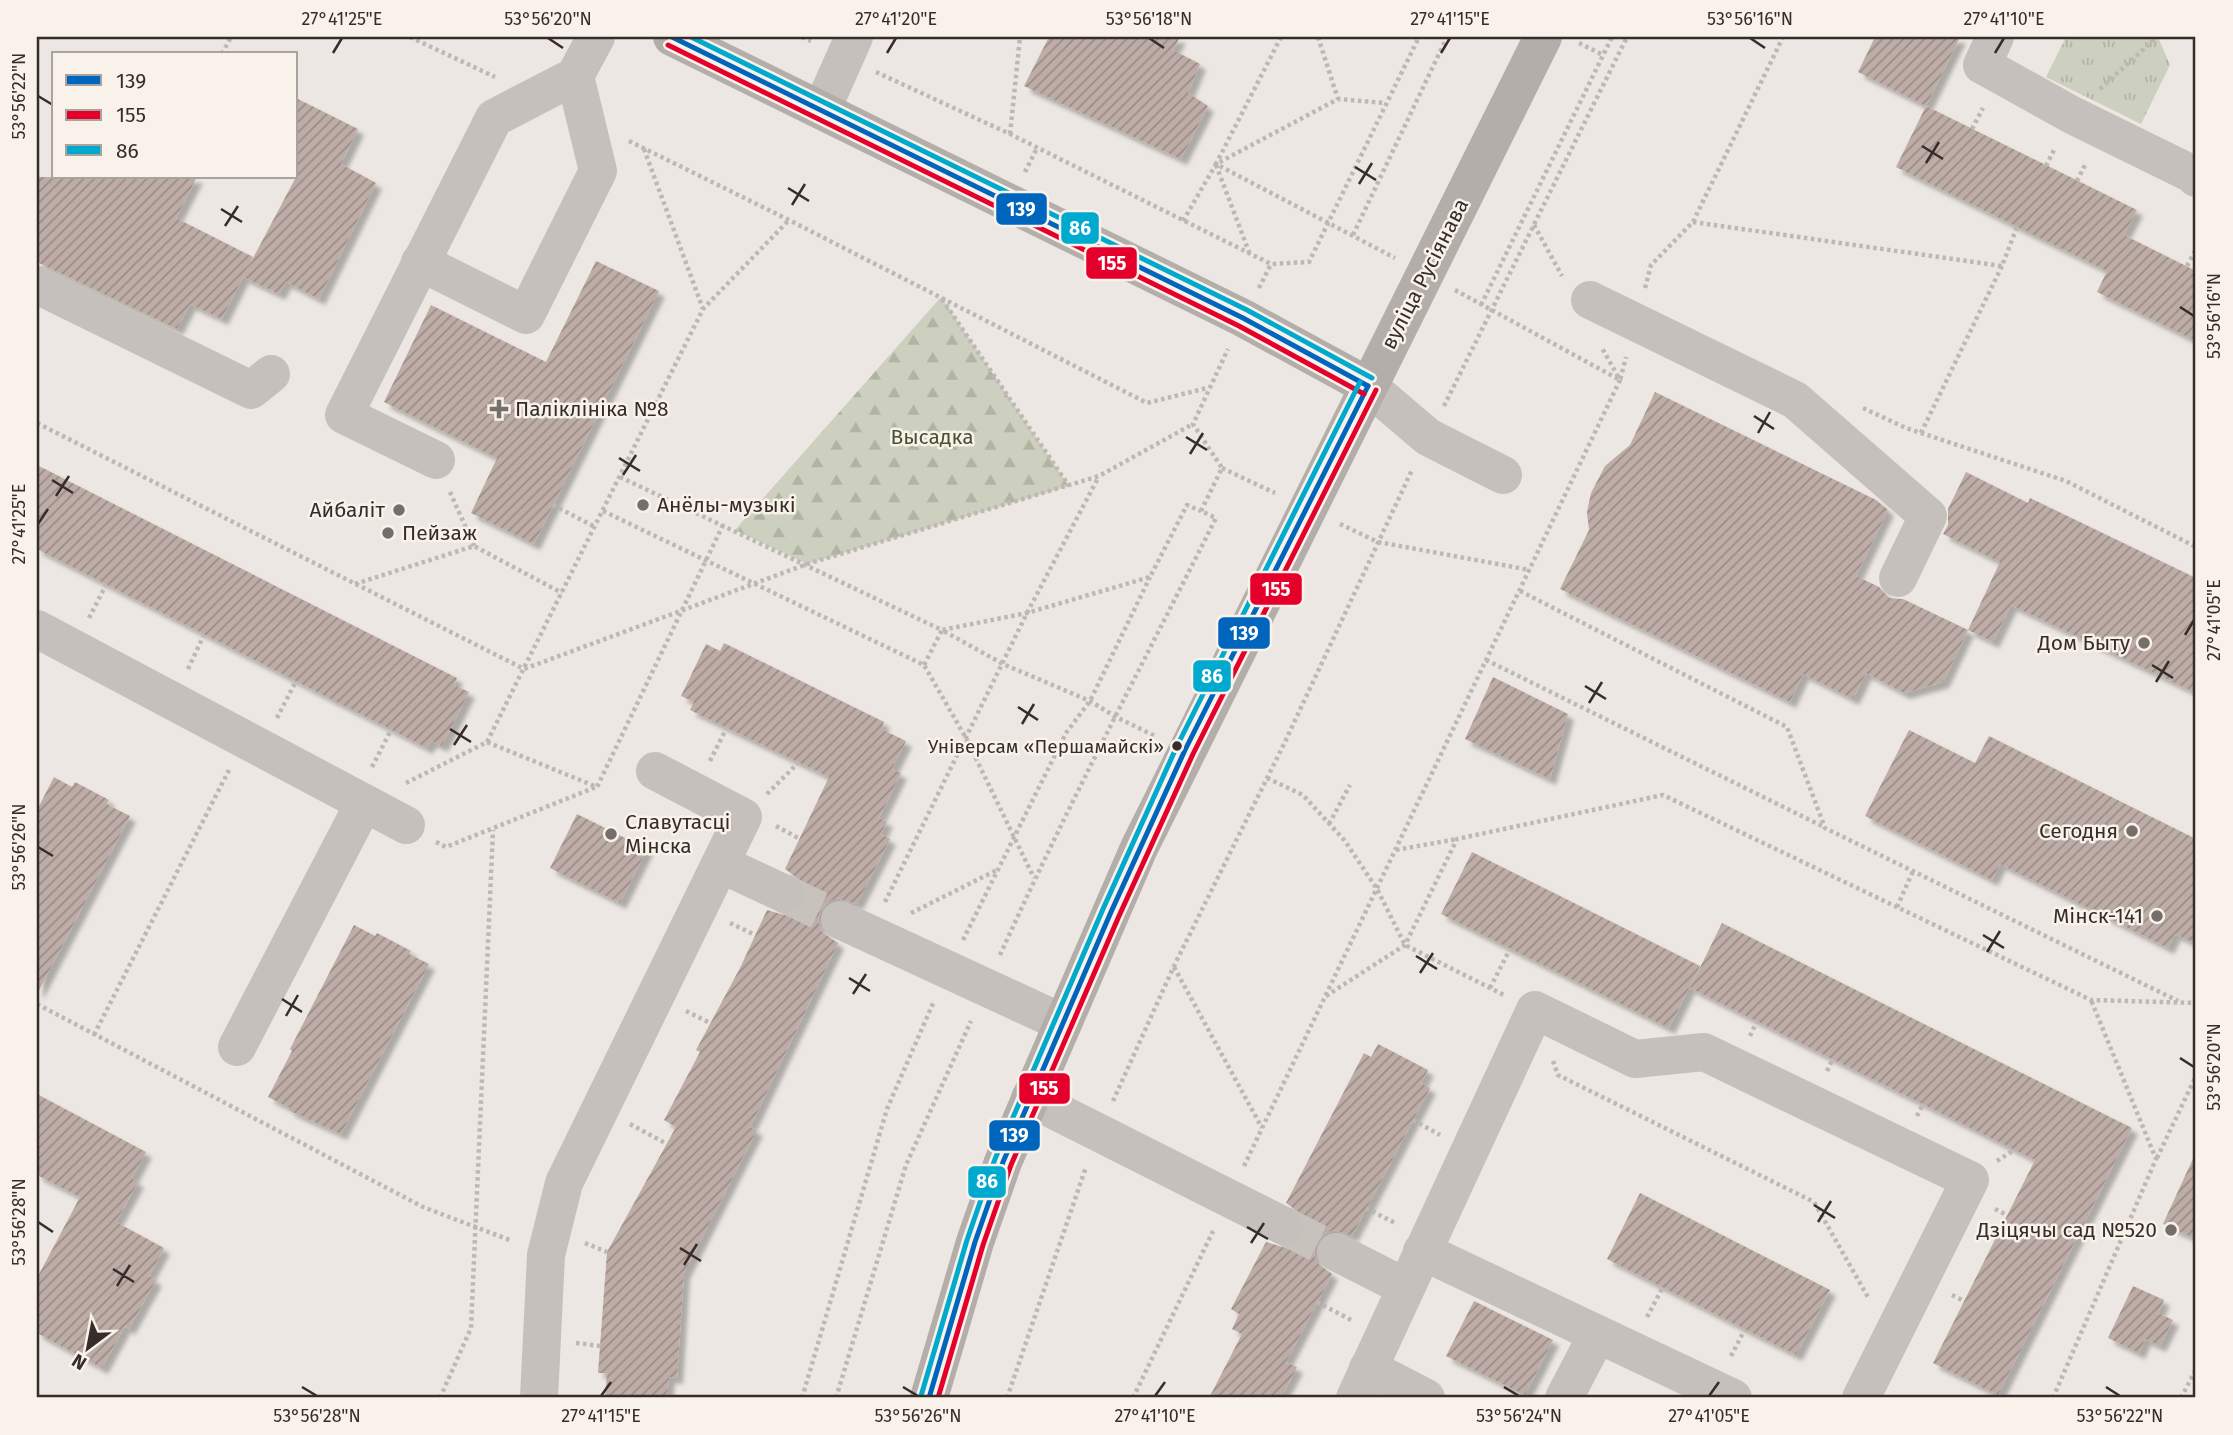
<svg xmlns="http://www.w3.org/2000/svg" width="2233" height="1435" viewBox="0 0 2233 1435" font-family="'Fira Sans',sans-serif">
  <defs>
    <pattern id="forest-firs" width="22" height="20" patternUnits="userSpaceOnUse" patternTransform="scale(1.75)"><rect width="22" height="20" fill="#cdd0be"/><path d="M5 1l3.5 6h-7zM16 11l3.5 6h-7z" fill="#b1b3a3"/></pattern>
    <pattern id="park-tufts" width="24" height="20" patternUnits="userSpaceOnUse" patternTransform="scale(1.75)"><rect width="24" height="20" fill="#cdd0be"/><path d="M3 7l-1-3M5 7V3M7 7l1-3M15 17l-1-3M17 17v-4M19 17l1-3" fill="none" stroke="#b1b3a3"/></pattern>
    <pattern id="building-hatch" width="6" height="6" patternUnits="userSpaceOnUse" patternTransform="scale(1.75)"><rect width="6" height="6" fill="#beaca6"/><path d="M-1 1l2-2M0 6l6-6M5 7l2-2" fill="none" stroke="#9b8c87"/></pattern>
    <filter id="shadow"><feDropShadow dx="6" dy="6" stdDeviation="2" flood-color="#0004"/></filter>
  </defs>
  <rect width="100%" height="100%" fill="#ece7e2"/>
  <path fill="url(#forest-firs)" d="M941 297 1069 486 807 564 735 530Z"/>
  <path fill="url(#park-tufts)" d="M2066 37H2158L2170 65 2141 124 2046 77Z"/>
  <g fill="url(#building-hatch)" filter="url(#shadow)">
    <path d="M1049 37H1180L1173 50 1200 64 1188 93 1208 106 1181 159 1024 86Z"/>
    <path d="M1875 37H1960L1926 106 1858 72Z"/>
    <path d="M296 98 358 129 341 164 376 183 319 299 286 282 279 294 243 277 296 177Z"/>
    <path d="M1926 106 2137 210 2124 235 2196 271V341L2097 292 2107 271 1896 167Z"/>
    <path d="M37 177H197L176 218 253 257 222 319 190 304 177 329 37 262Z"/>
    <path d="M596 261 659 291 534 544 471 513 497 458 384 402 431 305 546 362Z"/>
    <path d="M1655 392 1876 500 1888 510 1856 576 1879 587 1889 598 1903 599 1968 630 1943 682 1904 693 1866 673 1853 699 1803 674 1790 702 1560 589 1589 530 1587 512 1591 493 1605 466 1630 445Z"/>
    <path d="M37 465 457 678 454 685 469 692 442 746 431 741 427 748 37 549Z"/>
    <path d="M1966 472 2028 503 2030 498 2196 578V693L2011 605 1993 642 1968 630 2000 562 1943 534 1948 525V509Z"/>
    <path d="M724 643 884 722 881 729 906 741 892 769 901 773 879 818 887 821 881 834 890 839 857 904 837 898 827 903 820 911 818 921 822 932 838 943 750 1127 757 1130 684 1273 677 1378 669 1377 667 1398H605L607 1373H598L607 1252 676 1127 664 1120 700 1052 696 1050 740 968 767 910 788 916 798 911 805 903 807 893 803 882 785 869 829 777 690 710 694 702 681 696 706 644 720 651Z"/>
    <path d="M1493 677 1568 714 1550 779 1465 739Z"/>
    <path d="M1909 730 1975 763 1989 736 2196 839V944L2175 934 2168 948 2000 864 1992 880 1865 816Z"/>
    <path d="M54 777 72 787 75 782 109 800 106 804 130 816 37 994V810Z"/>
    <path d="M577 814 647 849 620 903 550 868Z"/>
    <path d="M1472 852 1700 966 1669 1028 1441 914Z"/>
    <path d="M1722 923 2132 1128 1998 1395 1933 1363 2035 1160 1690 988Z"/>
    <path d="M354 925 375 936 377 933 411 951 409 954 429 964 341 1134 288 1110 290 1108 268 1097 292 1051 290 1049Z"/>
    <path d="M1378 1044 1428 1070 1421 1083 1430 1088 1352 1236 1334 1230 1324 1234 1316 1243 1314 1254 1317 1263 1332 1274 1286 1362 1297 1367 1281 1398H1209L1242 1334 1232 1329 1239 1314 1231 1309 1266 1242 1286 1248 1297 1244 1303 1236 1306 1225 1303 1215 1286 1203 1364 1053 1371 1057Z"/>
    <path d="M37 1094 146 1152 132 1178 138 1182 116 1222 164 1248 149 1276 156 1280 129 1329 125 1326 102 1368 37 1333V1278L80 1197 37 1175Z"/>
    <path d="M2196 1152V1239L2163 1224Z"/>
    <path d="M1640 1193 1830 1290 1796 1355 1607 1259Z"/>
    <path d="M2133 1286 2164 1300 2158 1313 2173 1320 2160 1346 2145 1339 2139 1353 2108 1338Z"/>
    <path d="M1474 1301 1553 1340 1525 1395 1446 1356Z"/>
  </g>
  <g fill="none" stroke-linecap="round" stroke-linejoin="round">
    <g stroke="#c8c2bd" stroke-width="38" stroke-dasharray="38 19" stroke-linecap="butt">
      <path d="M785 894 840 920"/>
      <path d="M1284 1226 1336 1252"/>
    </g>
    <g stroke="#beb8b4" stroke-width="4.5" stroke-dasharray="3.5 3.5" stroke-linecap="butt">
      <path d="M410 37 495 77"/>
      <path d="M802 37 811 41"/>
      <path d="M1281 37 1216 164 1395 258"/>
      <path d="M1318 37 1338 99"/>
      <path d="M2195 37 2196 40"/>
      <path d="M1579 43 1603 55"/>
      <path d="M222 54 231 37"/>
      <path d="M876 72 1010 134 1271 264 1309 262 1419 37"/>
      <path d="M2100 89 2157 37"/>
      <path d="M1972 129 1983 108"/>
      <path d="M1010 134 1020 37"/>
      <path d="M629 141 789 220 1147 403 1207 388"/>
      <path d="M644 149 703 309"/>
      <path d="M1216 165 1249 252"/>
      <path d="M2046 166 2055 148"/>
      <path d="M1025 172 1037 148"/>
      <path d="M2077 181 2086 163"/>
      <path d="M1183 221 1216 164 1338 99 1385 103"/>
      <path d="M1693 222 2002 266 2017 227"/>
      <path d="M1534 225 1562 276"/>
      <path d="M1353 235 1447 37"/>
      <path d="M2187 266 2196 249"/>
      <path d="M1259 288 1271 264"/>
      <path d="M1645 288 1651 265 1693 222 1783 37"/>
      <path d="M1455 290 1620 380 1626 357"/>
      <path d="M942 299 1069 486"/>
      <path d="M1481 305 1612 37"/>
      <path d="M1444 406 1627 37"/>
      <path d="M1863 408 1906 428 2066 481 2196 547"/>
      <path d="M37 423 524 669 807 564 1099 476 1193 424"/>
      <path d="M1921 433 2002 266"/>
      <path d="M1222 468 1275 493"/>
      <path d="M620 477 942 630 1027 613 1150 577 1187 505 1201 511"/>
      <path d="M450 492 474 546"/>
      <path d="M553 505 595 527"/>
      <path d="M603 511 924 665 966 738 1034 878"/>
      <path d="M1340 524 1378 542 1530 570"/>
      <path d="M355 584 474 546 562 593"/>
      <path d="M1520 591 1787 727 1825 828 2178 1001"/>
      <path d="M89 618 106 585"/>
      <path d="M1486 660 1824 827"/>
      <path d="M924 665 942 630 1003 664 1090 701 1116 717 1157 737"/>
      <path d="M188 669 204 635"/>
      <path d="M277 718 296 681"/>
      <path d="M487 742 703 309 789 220"/>
      <path d="M710 761 727 727"/>
      <path d="M372 767 391 730"/>
      <path d="M1267 778 1303 795 1345 841 1377 889 1405 945 1504 995"/>
      <path d="M406 783 487 742 597 787 723 525"/>
      <path d="M767 794 799 762"/>
      <path d="M1329 824 1350 785"/>
      <path d="M776 826 800 839"/>
      <path d="M436 842 446 847 596 787"/>
      <path d="M1396 850 1457 839"/>
      <path d="M885 902 1027 613 1098 478"/>
      <path d="M1897 907 1913 871"/>
      <path d="M911 913 997 870"/>
      <path d="M730 923 755 935"/>
      <path d="M963 940 1066 733 1090 701 1150 577"/>
      <path d="M1000 955C1067 807 1143 663 1216 518L1201 511 1222 468 1193 424 1228 349"/>
      <path d="M1174 967 1262 1128"/>
      <path d="M1490 988 1510 949"/>
      <path d="M1326 996 1405 945 1457 839 1663 795 2091 1000 2196 1003"/>
      <path d="M37 1004 423 1207 512 1241"/>
      <path d="M686 1011 710 1023"/>
      <path d="M94 1035 229 770"/>
      <path d="M1750 1036 1757 1021"/>
      <path d="M1553 1061 1558 1075 1814 1202 1869 1299"/>
      <path d="M1827 1071 1833 1059"/>
      <path d="M1113 1101 1174 966 1284 744 1412 470"/>
      <path d="M1917 1116 1923 1104"/>
      <path d="M1413 1120 1440 1135"/>
      <path d="M630 1124 667 1144"/>
      <path d="M2157 1158 2196 1076"/>
      <path d="M1997 1161 2014 1150"/>
      <path d="M1244 1166 1620 380 1602 348"/>
      <path d="M1366 1208 1397 1224"/>
      <path d="M1995 1209 2007 1215"/>
      <path d="M585 1243 607 1252"/>
      <path d="M1952 1295 1964 1301"/>
      <path d="M1317 1302 1351 1320"/>
      <path d="M1647 1317 1663 1287"/>
      <path d="M576 1343 600 1346"/>
      <path d="M1731 1356 1745 1329"/>
      <path d="M440 1398 471 1328 493 830"/>
      <path d="M802 1398 887 1109 934 1001"/>
      <path d="M836 1398 906 1165 971 1021"/>
      <path d="M1007 1398 1086 1167"/>
      <path d="M1133 1398 1213 1231"/>
      <path d="M2053 1398 2156 1159 2091 1000"/>
      <path d="M2181 1398 2196 1369"/>
    </g>
    <g stroke="#c5c0bb" stroke-width="38">
      <path d="M1995 37 1982 65 2072 115 2192 174 2196 178"/>
      <path d="M822 109 854 37"/>
      <path d="M420 262 526 315 598 171 575 76"/>
      <path d="M37 285 251 390 271 374"/>
      <path d="M1590 300 1795 400 1928 516 1898 578"/>
      <path d="M1368 386 1428 437 1503 475"/>
      <path d="M436 460 344 415 494 118 575 76 596 37"/>
      <path d="M37 629 406 825"/>
      <path d="M721 864 785 894"/>
      <path d="M840 920 1063 1023"/>
      <path d="M237 1047 364 803"/>
      <path d="M1030 1098 1284 1226"/>
      <path d="M1422 1251 1733 1398"/>
      <path d="M1336 1252 1405 1287"/>
      <path d="M1368 1368 1426 1398"/>
      <path d="M539 1398 546 1255 564 1183 743 817 655 771"/>
      <path d="M1355 1398 1535 1010 1635 1059 1704 1052 1970 1180 1861 1398"/>
      <path d="M1564 1398 1597 1335"/>
    </g>
    <g stroke="#b4aeaa" stroke-width="38">
      <path d="M672 37 1243 318 1368 386"/>
      <path d="M929 1398 975 1242 1003 1162 1139 848 1543 37"/>
    </g>
    <defs>
      <g id="bus-1">
        <path d="M672 37 1243 318 1368 386"/>
        <path d="M929 1398 975 1242 1003 1162 1111 912 1185 750 1368 386"/>
      </g>
      <g id="bus-2">
        <path d="M668 45 1239 326 1364 394"/>
        <path d="M938 1398 983 1245 1011 1165 1119 916 1193 754 1376 390"/>
      </g>
      <g id="bus-3">
        <path d="M691 37 1247 310 1372 378"/>
        <path d="M921 1396 967 1240 995 1159 1103 909 1177 746 1360 382"/>
      </g>
    </defs>
    <use href="#bus-1" stroke="#f8f2ea" stroke-width="10"/>
    <use href="#bus-2" stroke="#f8f2ea" stroke-width="10"/>
    <use href="#bus-3" stroke="#f8f2ea" stroke-width="10"/>
    <use href="#bus-1" stroke="#0065bd" stroke-width="5"/>
    <use href="#bus-2" stroke="#e4002b" stroke-width="5"/>
    <use href="#bus-3" stroke="#00a9ce" stroke-width="5"/>
  </g>
  <path fill="none" stroke="#362d2a" stroke-width="2.5" d="M548 38 563 48M1149 38 1164 48M1750 38 1765 48M333 53 342 38M887 53 896 38M1441 53 1450 38M1995 53 2004 38M38 96 53 105M1922 146 1943 159M1926 163 1939 142M1355 167 1376 180M1359 184 1372 163M788 188 809 201M792 205 805 184M221 209 242 222M225 226 238 206M2180 307 2194 316M1754 416 1774 429M1758 433 1770 412M1186 437 1207 450M1190 454 1203 433M619 458 640 471M623 475 636 455M52 480 73 493M56 496 69 476M38 524 48 509M2185 635 2194 620M2152 665 2173 678M2156 682 2169 661M1585 686 1606 699M1589 703 1602 682M1018 707 1038 720M1022 724 1034 704M450 729 471 742M454 745 467 725M38 847 53 856M1983 935 2004 948M1987 952 2000 931M1416 956 1437 969M1420 973 1433 953M849 978 870 991M853 994 866 974M282 999 302 1012M286 1016 298 995M2180 1058 2194 1067M1814 1205 1835 1218M38 1222 53 1232M1818 1222 1831 1201M1247 1227 1268 1239M1251 1243 1264 1223M680 1248 701 1261M684 1265 697 1244M113 1269 134 1282M117 1286 130 1265M302 1387 317 1396M903 1387 918 1396M1504 1387 1519 1396M2106 1387 2120 1396M601 1396 611 1382M1155 1396 1165 1382M1709 1396 1719 1382"/>
  <g fill="#766e6a" stroke="#f8f2ea" stroke-width="2.5">
    <path d="M495.5 398.5h7v7h7v7h-7v7h-7v-7h-7v-7h7z"/>
    <circle cx="643" cy="505" r="7"/>
    <circle cx="399" cy="510" r="7"/>
    <circle cx="388" cy="533" r="7"/>
    <circle cx="2144" cy="643" r="7"/>
    <circle cx="2132" cy="831" r="7"/>
    <circle cx="611" cy="834" r="7"/>
    <circle cx="2157" cy="916" r="7"/>
    <circle cx="2171" cy="1230" r="7"/>
  </g>
  <circle fill="#362d2a" stroke="#f8f2ea" stroke-width="2.5" cx="1177" cy="746" r="6"/>
  <g text-anchor="middle" stroke-width="5" stroke-linejoin="round" paint-order="stroke">
    <g font-size="19" fill="#362d2a" stroke="#f8f2ea" text-anchor="end">
      <text x="1164" y="753">Універсам «Першамайскі»</text>
    </g>
    <g font-size="21" fill="#362d2a" stroke="#f8f2ea">
      <text transform="translate(1425 274) rotate(-63)" y="7">вуліца Русіянава</text>
    </g>
    <g font-size="21" fill="#362d2a" stroke="#f8f2ea" text-anchor="end">
      <text x="515" y="416" text-anchor="start">Паліклініка №8</text>
      <text x="657" y="512" text-anchor="start">Анёлы-музыкі</text>
      <text x="385" y="517">Айбаліт</text>
      <text x="402" y="540" text-anchor="start">Пейзаж</text>
      <text x="2130" y="650">Дом Быту</text>
      <text x="625" y="829" text-anchor="start">Славутасці<tspan x="625" dy="24">Мінска</tspan></text>
      <text x="2118" y="838">Сегодня</text>
      <text x="2143" y="923">Мінск-141</text>
      <text x="2157" y="1237">Дзіцячы сад №520</text>
    </g>
    <g font-size="21" fill="#465230" stroke="#f8f2ea">
      <text x="932" y="444">Высадка</text>
    </g>
  </g>
  <g stroke="#f8f2ea" stroke-width="2.5">
    <rect x="995" y="192" width="53" height="34" rx="7" fill="#0065bd"/>
    <rect x="1060" y="211" width="40" height="34" rx="7" fill="#00a9ce"/>
    <rect x="1085" y="246" width="53" height="34" rx="7" fill="#e4002b"/>
    <rect x="1249" y="572" width="54" height="34" rx="7" fill="#e4002b"/>
    <rect x="1217" y="616" width="54" height="34" rx="7" fill="#0065bd"/>
    <rect x="1192" y="659" width="40" height="34" rx="7" fill="#00a9ce"/>
    <rect x="1018" y="1072" width="53" height="33" rx="7" fill="#e4002b"/>
    <rect x="988" y="1119" width="53" height="33" rx="7" fill="#0065bd"/>
    <rect x="967" y="1165" width="40" height="34" rx="7" fill="#00a9ce"/>
  </g>
  <g font-size="19" text-anchor="middle" font-weight="bold" fill="#fff">
    <text x="1021" y="216">139</text>
    <text x="1080" y="235">86</text>
    <text x="1112" y="270">155</text>
    <text x="1276" y="596">155</text>
    <text x="1244" y="640">139</text>
    <text x="1212" y="683">86</text>
    <text x="1044" y="1095">155</text>
    <text x="1014" y="1142">139</text>
    <text x="987" y="1188">86</text>
  </g>
  <rect width="2233" height="1435" fill="none" stroke="#f8f2ea" stroke-width="77"/>
  <rect x="52" y="52" width="245" height="126" fill="#f8f2ea" stroke="#aaa39d" stroke-width="2"/>
  <rect x="66" y="75" width="35" height="10" fill="#0065bd" stroke="#aaa39d" stroke-width="2"/>
  <text x="116" y="88" font-size="21" fill="#362d2a">139</text>
  <rect x="66" y="110" width="35" height="10" fill="#e4002b" stroke="#aaa39d" stroke-width="2"/>
  <text x="116" y="122" font-size="21" fill="#362d2a">155</text>
  <rect x="66" y="145" width="35" height="10" fill="#00a9ce" stroke="#aaa39d" stroke-width="2"/>
  <text x="116" y="158" font-size="21" fill="#362d2a">86</text>
  <g transform="translate(88 1348) rotate(212)" stroke="#f8f2ea" stroke-width="5" paint-order="stroke">
  <path d="M0-5L12 26L0 18L-12 26Z" fill="#362d2a"/>
  <text y="-10" font-size="19" font-weight="bold" text-anchor="middle" fill="#362d2a">N</text>
  </g>
  <rect x="38" y="38" width="2156" height="1358" fill="none" stroke="#362d2a" stroke-width="2.5"/>
  <g font-size="18" text-anchor="middle" fill="#362d2a">
    <text x="342" y="25">27°41'25"E</text>
    <text x="548" y="25">53°56'20"N</text>
    <text x="896" y="25">27°41'20"E</text>
    <text x="1149" y="25">53°56'18"N</text>
    <text x="1450" y="25">27°41'15"E</text>
    <text x="1750" y="25">53°56'16"N</text>
    <text x="2004" y="25">27°41'10"E</text>
    <text transform="translate(19 96) rotate(-90)" y="6">53°56'22"N</text>
    <text transform="translate(2214 316) rotate(-90)" y="6">53°56'16"N</text>
    <text transform="translate(19 524) rotate(-90)" y="6">27°41'25"E</text>
    <text transform="translate(2214 620) rotate(-90)" y="6">27°41'05"E</text>
    <text transform="translate(19 847) rotate(-90)" y="6">53°56'26"N</text>
    <text transform="translate(2214 1067) rotate(-90)" y="6">53°56'20"N</text>
    <text transform="translate(19 1222) rotate(-90)" y="6">53°56'28"N</text>
    <text x="317" y="1422">53°56'28"N</text>
    <text x="601" y="1422">27°41'15"E</text>
    <text x="918" y="1422">53°56'26"N</text>
    <text x="1155" y="1422">27°41'10"E</text>
    <text x="1519" y="1422">53°56'24"N</text>
    <text x="1709" y="1422">27°41'05"E</text>
    <text x="2120" y="1422">53°56'22"N</text>
  </g>
</svg>
